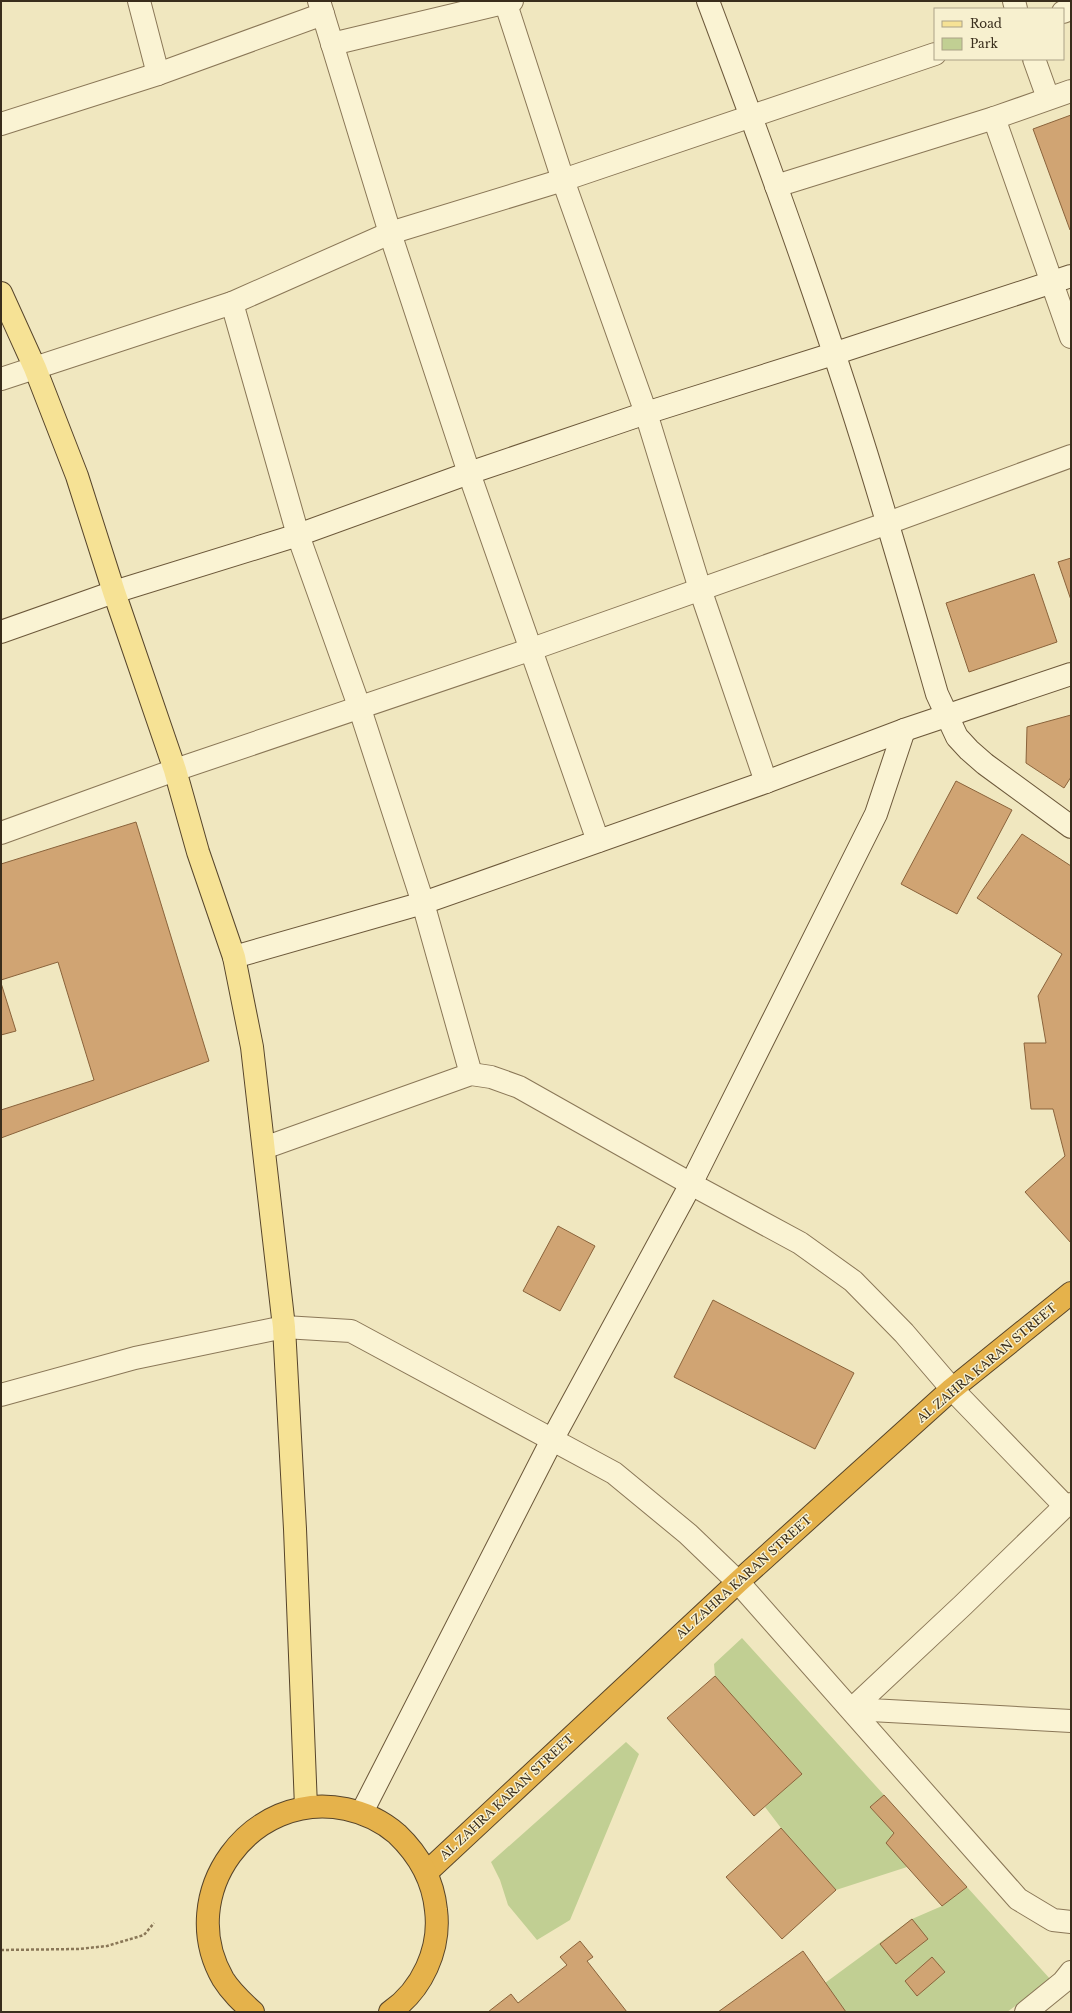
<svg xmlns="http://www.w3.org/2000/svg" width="1072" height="2013" viewBox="0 0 1072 2013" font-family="'Libre Baskerville',serif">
  <rect width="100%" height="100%" fill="#f0e7bf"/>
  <g fill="#c1cf93">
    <path d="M742 1638 884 1795 870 1807 894 1833 907 1867 836 1890 781 1828 765 1807 801 1774 715 1676 714 1664Z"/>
    <path d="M626 1742 639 1754 570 1920 537 1940 508 1905 500 1880 491 1862Z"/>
    <path d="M967 1887 1051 1980 1007 2012H846L825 1983 912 1919 942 1906Z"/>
  </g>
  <g fill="#d0a473" stroke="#8a633b">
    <path d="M1071 115V230H1070L1033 129Z"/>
    <path d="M1071 558V600L1058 562Z"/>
    <path d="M1034 574 1057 642 969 672 946 603Z"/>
    <path d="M1071 715V777L1064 788 1026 763 1027 727Z"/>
    <path d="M956 781 1012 810 957 914 901 884Z"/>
    <path d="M136 822 209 1061 1 1138V1110L94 1080 58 962 1 980V864Z"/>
    <path d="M1022 834 1071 866V1243L1025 1192 1065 1156 1053 1109H1031L1024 1043H1046L1038 996 1062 954 977 898Z"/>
    <path d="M1 983 16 1031 1 1035Z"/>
    <path d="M558 1226 595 1246 560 1311 523 1291Z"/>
    <path d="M713 1300 854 1373 815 1449 674 1377Z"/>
    <path d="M715 1676 802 1774 754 1816 667 1718Z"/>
    <path d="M884 1795 967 1887 942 1906 886 1843 894 1833 870 1807Z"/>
    <path d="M781 1828 836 1890 782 1939 726 1877Z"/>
    <path d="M912 1919 928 1939 896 1964 880 1944Z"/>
    <path d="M580 1941 593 1957 587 1961 627 2012H488L511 1994 518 2003 567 1965 560 1957Z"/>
    <path d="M803 1951 846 2012H718Z"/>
    <path d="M932 1957 945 1972 917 1996 905 1981Z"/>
  </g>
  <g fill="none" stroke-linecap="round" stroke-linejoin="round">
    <defs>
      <g id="street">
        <path d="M139 1 158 74"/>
        <path d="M319 1 390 233 469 473 598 841"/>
        <path d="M505 1 563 180 646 413 700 589 766 782"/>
        <path d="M1014 1 1016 9"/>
        <path d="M1063 12 1071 9"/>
        <path d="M332 44 512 1"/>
        <path d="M1034 59 1048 98"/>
        <path d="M994 118 1071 337"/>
        <path d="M1 124 158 74 323 14"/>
        <path d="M776 186 994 118 1071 91"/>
        <path d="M232 303 298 535 359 706 423 903 471 1074"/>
        <path d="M1 379 232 303 390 233 563 180 935 54"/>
        <path d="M1 833 175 770 532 649 888 523 1071 456"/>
        <path d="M264 1148 471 1074 491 1077 519 1087 691 1184 800 1243 853 1281 904 1333 952 1389 1065 1506"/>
        <path d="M1 1395 135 1358 284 1327 351 1331 614 1473 688 1534 738 1582 1018 1899 1053 1920 1071 1922"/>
        <path d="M1071 1504 1065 1506 963 1605 852 1709 1071 1721"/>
        <path d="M1026 2012 1063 1982 1071 1972"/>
      </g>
      <g id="secondary">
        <path d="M708 1C773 174 836 348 888 525 905 581 921 638 937 694L957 737 969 750 985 764 1071 827"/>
        <path d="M1 632 114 592 298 535 469 473 646 413 833 354 1071 276"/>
        <path d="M234 957 423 903 766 782 904 730 1071 674"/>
        <path d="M362 1812 552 1440 691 1184 876 814 904 730"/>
      </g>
      <path id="primary" d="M1 293 35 368 77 476 114 592 175 770 198 852 234 957 252 1047 284 1327 295 1529 306 1807"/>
      <g id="highway">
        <path d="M427 1872 738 1582 952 1389 1071 1293"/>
        <path d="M253 2012C242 2002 231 1992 223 1979 174 1894 251 1789 346 1809 365 1813 382 1821 397 1834 419 1855 433 1879 436 1910 441 1949 422 1990 390 2012"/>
      </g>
    </defs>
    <use href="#street" stroke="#8a7757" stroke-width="24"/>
    <use href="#secondary" stroke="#6c583a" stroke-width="24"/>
    <use href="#primary" stroke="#57452b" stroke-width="24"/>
    <use href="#highway" stroke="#57452b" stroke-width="24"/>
    <path stroke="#8a7757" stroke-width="2.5" stroke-dasharray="3 2" stroke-linecap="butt" d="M1 1950 78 1949 107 1946 144 1935 154 1923"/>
    <use href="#street" stroke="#faf3d3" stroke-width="22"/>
    <use href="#secondary" stroke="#faf3d3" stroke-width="22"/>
    <use href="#primary" stroke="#f6e295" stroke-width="22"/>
    <use href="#highway" stroke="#e5b24b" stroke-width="22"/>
  </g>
  <g text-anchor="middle" stroke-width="3" stroke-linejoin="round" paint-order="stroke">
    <g font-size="12" fill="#392d1c" stroke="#f7f0cf">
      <text transform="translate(987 1363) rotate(-40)" y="4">AL ZAHRA KARAN STREET</text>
      <text transform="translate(744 1577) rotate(-42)" y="4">AL ZAHRA KARAN STREET</text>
      <text transform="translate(507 1797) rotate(-43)" y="4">AL ZAHRA KARAN STREET</text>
    </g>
  </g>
  <rect width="1072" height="2013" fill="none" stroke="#392d1c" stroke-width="4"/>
  <rect x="934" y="8" width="130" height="52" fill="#f7f0cf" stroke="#aba287"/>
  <rect x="942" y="21" width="20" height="6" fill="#f6e295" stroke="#aba287"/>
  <text x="970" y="28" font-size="12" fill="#392d1c">Road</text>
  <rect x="942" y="38" width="20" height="12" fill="#c1cf93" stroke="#aba287"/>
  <text x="970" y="48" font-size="12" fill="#392d1c">Park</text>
</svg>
